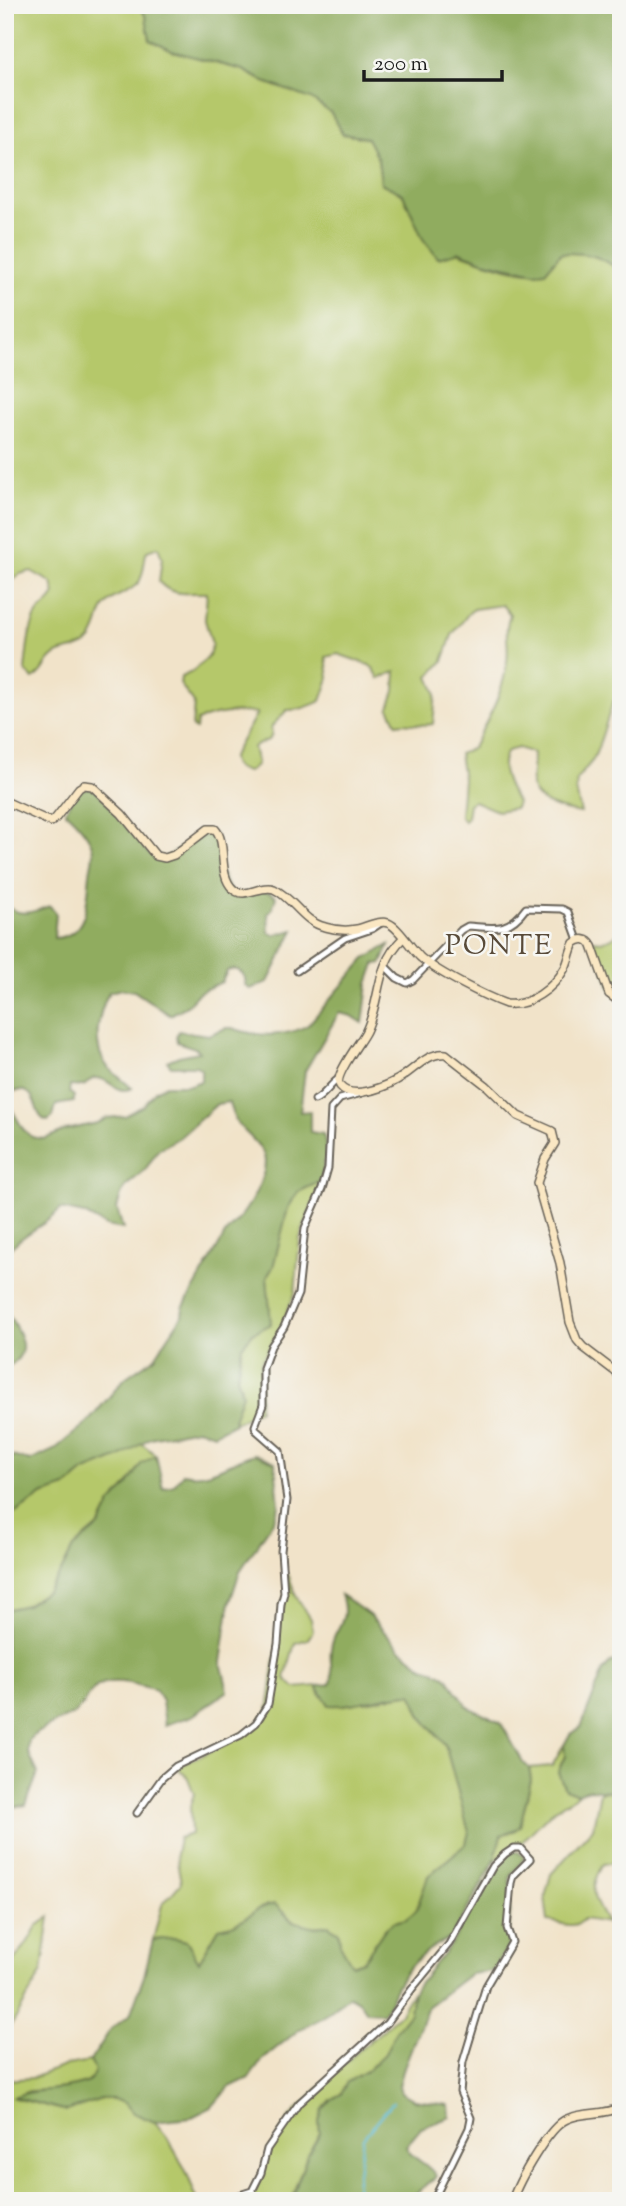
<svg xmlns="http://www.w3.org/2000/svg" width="626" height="2206" viewBox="0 0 626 2206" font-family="'Sorts Mill Goudy',serif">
  <rect width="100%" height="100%" fill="#f6f6f2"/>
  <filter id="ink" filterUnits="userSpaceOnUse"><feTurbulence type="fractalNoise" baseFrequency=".0143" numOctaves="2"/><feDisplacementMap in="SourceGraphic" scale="14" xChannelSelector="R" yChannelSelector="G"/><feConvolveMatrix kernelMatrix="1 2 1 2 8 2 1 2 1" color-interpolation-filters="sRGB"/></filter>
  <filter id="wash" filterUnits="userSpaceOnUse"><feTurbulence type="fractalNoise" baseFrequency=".00686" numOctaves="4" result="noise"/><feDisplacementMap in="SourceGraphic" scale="28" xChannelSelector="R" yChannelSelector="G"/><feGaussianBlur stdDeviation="1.57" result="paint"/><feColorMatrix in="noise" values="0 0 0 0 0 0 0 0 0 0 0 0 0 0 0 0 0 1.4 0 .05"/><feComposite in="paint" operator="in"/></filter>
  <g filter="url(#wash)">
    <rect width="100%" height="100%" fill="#f1e3c9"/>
    <g fill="#b5c86b" stroke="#687244" stroke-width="2">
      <path d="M5 5H139L146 17 150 40 219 64 243 70 265 82 312 99 331 113 343 134 367 138 378 159 381 183 403 194 423 239C456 251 511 276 545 272L561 252C585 253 604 255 621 273V718L613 702 598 748 593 760 577 779 576 790 581 813C566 811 536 805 532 787 531 780 533 762 533 753L518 748 507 751C497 767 507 787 517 802L515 808 497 811 474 801 469 804 467 817 464 821 460 816 463 779 459 754C464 752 469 751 473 747 477 742 478 737 481 732 493 710 504 687 507 662 510 641 503 634 510 614L502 605 474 609 469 613 452 635 443 661 429 677 436 693 433 724C419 727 408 721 397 724L389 708 395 691 396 671 379 679 374 669 369 665 338 654 326 657 329 678 321 701C309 706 299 711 287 710L271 727 272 733 270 739 253 747 257 764 248 772C239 770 232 767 232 757L257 713C238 711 214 713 197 721L196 729 192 728 194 703 180 684 181 677 192 672 209 656 212 644 205 620 207 593C187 592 174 598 159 582L162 558 158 547 147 551C143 561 145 572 139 582 130 594 112 594 104 608 98 618 98 634 89 642 79 652 64 648 54 656 43 664 47 671 33 679L25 670C27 652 28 630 37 614 42 606 49 606 55 594L52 583 31 571 20 574 5 586Z"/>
      <path d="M621 929V1000L611 990 593 940C606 942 613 940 621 929Z"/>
      <path d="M321 1181 300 1238 295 1293 281 1327 261 1362 259 1410 235 1423 234 1417 240 1400 241 1387 237 1376 242 1346 254 1332 271 1324 267 1277 273 1266 288 1208 298 1192Z"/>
      <path d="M141 1443 156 1455 141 1465 128 1485 111 1503 100 1525 73 1548 62 1570 47 1591 26 1605 5 1610V1520L42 1495 66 1487 85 1471 120 1457Z"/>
      <path d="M285 1573 288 1574 296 1596 311 1619 313 1631 308 1639 295 1643 285 1678 295 1688 317 1686 321 1696 341 1706 353 1702H365L412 1693 421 1716 445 1744 469 1832 466 1844 428 1876 416 1911 406 1919 394 1922 385 1929 363 1961 351 1965 340 1944 338 1931 328 1925C311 1929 296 1926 284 1912L252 1913C242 1923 233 1926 219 1928L199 1962 187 1941 175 1938 153 1940 162 1905 181 1883 176 1854 179 1838 191 1834 190 1806 194 1794 188 1778 177 1767 239 1738 254 1728 268 1711 282 1606 287 1590Z"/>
      <path d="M564 1745C569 1756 560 1762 558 1772L565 1789 578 1794 568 1802 553 1810 520 1844 514 1846 494 1862 501 1835 520 1826 531 1780 529 1768 552 1766Z"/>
      <path d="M618 1790 621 1792V1865L615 1862 603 1864C587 1892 593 1897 607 1923L584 1919C572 1930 564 1923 548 1921L545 1897 551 1874 593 1828 600 1792Z"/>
      <path d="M50 1917 42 1972 5 2037V1971L26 1945 37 1926Z"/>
      <path d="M413 1991 410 2013 395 2032 385 2054 368 2070 346 2083 341 2094 331 2100 319 2121 320 2133 307 2156 290 2201H252L271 2148 288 2119 341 2066 384 2029 400 2013Z"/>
      <path d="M90 2061 96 2071 89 2082 66 2089 29 2091 14 2098 67 2111 101 2099H113L125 2103 133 2113 155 2122 167 2137 185 2169 198 2201H5V2080L32 2078 67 2065Z"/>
    </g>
    <g fill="#90ac5f" stroke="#56643e" stroke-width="2">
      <path d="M139 5H621V273C604 255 585 253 561 253L545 272 535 273 483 261 460 252 438 258 423 239 403 194 381 183 378 159 367 138 343 134 331 113 311 99 265 82 243 70 172 51 150 40 146 17Z"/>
      <path d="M84 788H91L98 792 149 854 161 860 207 833 214 834C222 853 216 882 236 895 249 893 267 887 276 897L272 909 268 914 269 932 274 935 294 930 268 982 250 989 245 985C247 974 238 966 227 971L222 982 199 992 187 1006 170 1015 134 991 122 989 109 992C98 1014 91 1045 107 1066 114 1074 124 1081 132 1088 116 1096 111 1078 96 1078 90 1078 88 1085 82 1086 78 1087 74 1086 70 1086L69 1092 74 1096V1102L56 1105 53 1117 48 1121C30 1117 42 1086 14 1091L10 1096 11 1108 23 1129 32 1137 44 1139 66 1130 97 1123 107 1118 125 1116 144 1105 155 1091 166 1085H190L201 1081V1069L196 1066H171L167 1061 179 1056 199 1052 195 1048 177 1042 176 1036 179 1031 209 1035 226 1028H232C257 1037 285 1038 308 1025L365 959 389 945 382 963 375 964 368 984 363 1023 352 1016 339 1013 305 1071 300 1112 310 1111V1132L323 1134C329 1149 324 1166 321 1181L298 1192 288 1208 273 1267 267 1277 271 1324 254 1332 242 1346 237 1376 242 1394 234 1417 235 1423 214 1434 197 1429 150 1438 120 1457 85 1471 66 1487 42 1495 5 1520V1454L30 1461 54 1450 88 1422 125 1378 155 1357 182 1316 183 1308 222 1240C226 1230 231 1228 238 1220 250 1205 273 1169 262 1151 249 1130 235 1131 229 1102L217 1104 180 1137 158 1150 145 1170 126 1186 120 1197 117 1209 123 1229 106 1226 84 1214 61 1209C44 1227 20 1234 5 1255V905C22 918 31 912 50 906L56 914 54 938C89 937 87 899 90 873 91 863 95 856 92 846 88 833 75 820 65 811L76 794Z"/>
      <path d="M5 1308C18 1332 36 1353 5 1368Z"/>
      <path d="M255 1454 275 1462 279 1506 274 1520 240 1571 230 1602 221 1662 228 1691 192 1716 165 1725 162 1701 156 1690C139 1685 106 1674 93 1690 86 1699 82 1709 72 1715 56 1723 42 1727 29 1740L28 1752 38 1773 26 1805 14 1807 5 1800V1610L26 1605 47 1591 62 1570 73 1548 100 1525 111 1503 128 1485 141 1464 156 1455 163 1488 174 1485 183 1473C212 1480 228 1460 255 1454Z"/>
      <path d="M341 1595 369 1615 400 1649 424 1667 446 1676 468 1707 501 1723 523 1762 529 1768 531 1780 520 1826 514 1831 501 1835 494 1862 451 1938C432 1945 408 1964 399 1982 393 1992 390 2003 383 2013L367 2012 360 2002 349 1996 322 2018 300 2029 264 2058 249 2078 228 2088 212 2107 190 2118 155 2122 133 2113 125 2103 113 2099H101L67 2111 13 2097C39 2087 64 2092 89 2082L95 2071 90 2061 111 2029 130 2015 144 1976 153 1940 175 1938 187 1941 199 1962 219 1928C247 1925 250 1907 275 1904L292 1921 316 1927 328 1925 339 1932 340 1944 352 1965 363 1961 385 1929 394 1922 406 1919 416 1911 428 1876 466 1844 469 1832 445 1744 421 1716 412 1694C384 1694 357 1707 329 1705L317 1686 331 1684C334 1672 329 1662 331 1649 333 1625 351 1625 341 1595Z"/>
      <path d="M621 1659V1792L589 1789 578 1794 565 1789 558 1772 565 1756 564 1745 570 1734 581 1727 603 1671 611 1662Z"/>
      <path d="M511 1851 518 1852 525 1857 510 1878V1943L493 1971 470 1974 428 2006 404 2067 399 2086 401 2092 415 2100 449 2105 450 2117 421 2128 406 2146C410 2159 429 2163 436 2176L433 2180 406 2201H291L307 2156 320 2133 319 2121 323 2109 331 2100 341 2094 346 2083 368 2070 385 2054 395 2032 410 2013 413 1991 453 1941 493 1870Z"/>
    </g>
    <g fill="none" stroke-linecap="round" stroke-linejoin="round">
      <path stroke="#58bbd6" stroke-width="2" d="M354 2201 363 2138 393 2102"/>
    </g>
  </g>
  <g filter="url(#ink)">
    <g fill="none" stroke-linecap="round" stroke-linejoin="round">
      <defs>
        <g id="street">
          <path d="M385 966 397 978 407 983 413 980 461 930 468 926C494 928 508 933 526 908L562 909 568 912 578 940"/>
          <path d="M297 971 345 938 372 929 381 923"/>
          <path d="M315 1100C324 1096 329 1086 337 1080"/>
          <path d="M137 1813 162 1778 176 1766 241 1735 256 1723 268 1704 278 1644 281 1604 284 1593 281 1551 287 1500 280 1451 256 1430 255 1426 263 1405V1368L271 1346 284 1327 298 1294 305 1228 322 1189 328 1168 331 1109 340 1099 362 1093"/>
          <path d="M221 2201 252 2191 261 2173 267 2149 299 2103 387 2023 412 1989 449 1944 493 1866 505 1854 514 1848H520L530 1859 513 1876 511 1883 507 1928 512 1942 486 1986 463 2062 460 2092 471 2118 469 2128 433 2201"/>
        </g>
        <g id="secondary">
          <path d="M5 801 51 822 55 819 79 788 84 785 92 786 122 814 156 856 165 858 174 855 208 829H215C228 843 217 874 233 889 244 900 261 884 274 889 293 898 303 922 325 927 335 930 347 931 357 929 366 927 379 920 388 923 399 927 412 950 421 958 439 973 484 996 506 1004 529 1007 554 988 565 968 569 960 570 951 574 943 581 938 588 938 592 946L609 994 621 1003"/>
          <path d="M403 938C374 967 382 998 366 1031 361 1042 332 1077 340 1086 351 1100 382 1088 395 1081 412 1073 426 1052 446 1054L487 1086 518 1116 552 1131 555 1143 545 1159 537 1183 560 1263 570 1322 577 1340 583 1347 621 1376"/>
          <path d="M512 2201C518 2182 549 2126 567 2119 584 2111 604 2116 621 2107"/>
        </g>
      </defs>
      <use href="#street" stroke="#676259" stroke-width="9"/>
      <use href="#secondary" stroke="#676259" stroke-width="10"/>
      <use href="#street" stroke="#fff" stroke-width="5"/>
      <use href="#secondary" stroke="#fae7c3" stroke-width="7"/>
    </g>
  </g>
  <g text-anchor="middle" stroke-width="5" stroke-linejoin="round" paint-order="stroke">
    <g font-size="28" letter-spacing="2" fill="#584a39" stroke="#f6f6f2">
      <text x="499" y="954">PONTE</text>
    </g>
  </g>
  <rect width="626" height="2206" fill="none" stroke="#f6f6f2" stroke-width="28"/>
  <path d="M364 70v10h138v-10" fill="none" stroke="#1c1c1c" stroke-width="3.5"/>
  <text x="374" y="70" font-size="21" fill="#1c1c1c" stroke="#f6f6f2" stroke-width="5" paint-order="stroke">200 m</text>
</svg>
